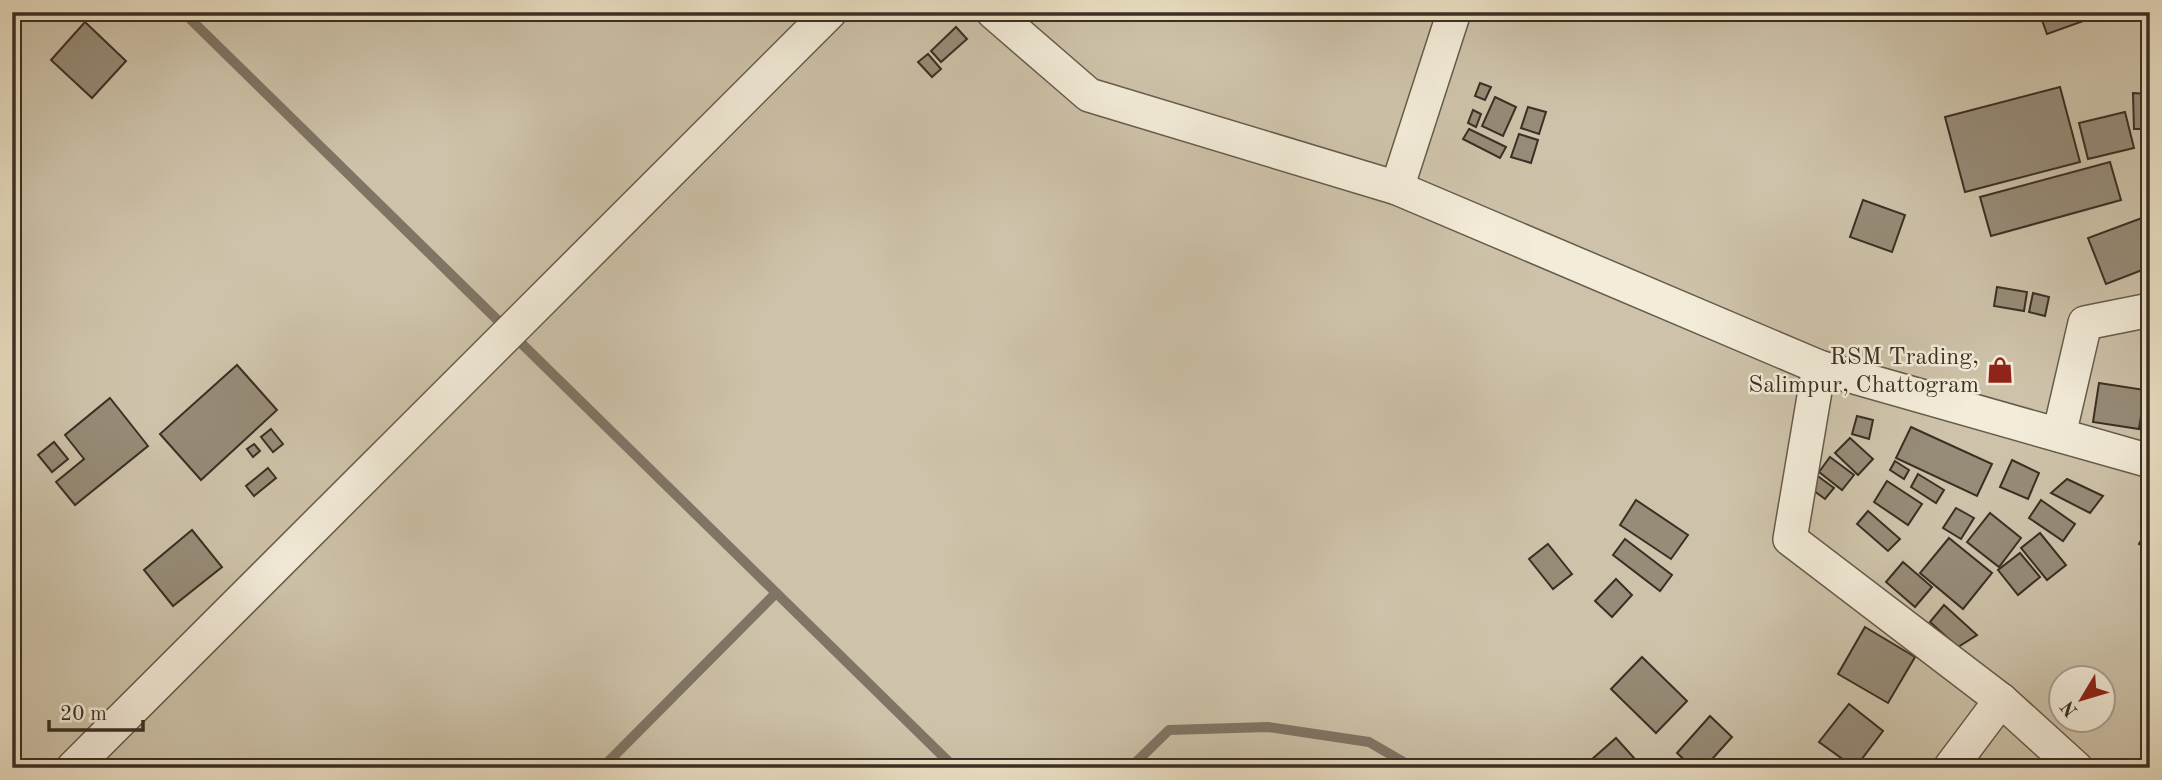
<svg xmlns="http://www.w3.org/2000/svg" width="2162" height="780" viewBox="0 0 2162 780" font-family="'Old Standard TT',serif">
  <rect width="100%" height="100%" fill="#ece1c5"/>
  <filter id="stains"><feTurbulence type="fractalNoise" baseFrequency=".00286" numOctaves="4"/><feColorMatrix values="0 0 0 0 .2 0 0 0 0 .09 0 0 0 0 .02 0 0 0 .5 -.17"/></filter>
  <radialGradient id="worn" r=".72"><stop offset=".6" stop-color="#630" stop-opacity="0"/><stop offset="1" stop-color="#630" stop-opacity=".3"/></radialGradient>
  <path fill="#cec3aa" stroke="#847968" stroke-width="2" fill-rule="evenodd" d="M12 12H2150V768H12ZM2060 678H2102V720H2060Z"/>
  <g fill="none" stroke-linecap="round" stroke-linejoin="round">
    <g stroke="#807565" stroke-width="10">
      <path d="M183 12 955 768"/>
      <path d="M602 768 776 593"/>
      <path d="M1130 768 1169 730 1268 727 1369 742 1414 768"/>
    </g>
  </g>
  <g fill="#978c78" stroke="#3a2f25" stroke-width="2">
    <path d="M2039 12H2090L2092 18 2047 34Z"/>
    <path d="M85 22 126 61 92 98 51 60Z"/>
    <path d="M956 27 967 39 941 62 931 51Z"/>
    <path d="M928 54 941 69 932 77 918 62Z"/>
    <path d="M1480 83 1491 87 1485 100 1475 96Z"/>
    <path d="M2060 87 2080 162 1965 192 1945 117Z"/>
    <path d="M2133 93 2149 94V129H2134Z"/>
    <path d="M1495 97 1516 107 1503 136 1482 126Z"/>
    <path d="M1528 107 1546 112 1539 134 1521 128Z"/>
    <path d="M1473 110 1481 114 1476 127 1468 123Z"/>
    <path d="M2125 112 2134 148 2088 159 2079 123Z"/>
    <path d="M1469 129 1506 147 1500 158 1463 139Z"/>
    <path d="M1519 134 1538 140 1531 163 1511 157Z"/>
    <path d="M2110 162 2121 200 1991 236 1980 197Z"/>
    <path d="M1863 200 1905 215 1892 252 1850 237Z"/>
    <path d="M2150 215V267L2106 284 2088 238Z"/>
    <path d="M1997 287 2027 292 2024 311 1994 306Z"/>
    <path d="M2033 293 2049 297 2045 316 2029 312Z"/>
    <path d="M2149 334H2150V367L2141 364Z"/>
    <path d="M237 365 277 410 201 480 160 434Z"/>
    <path d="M2099 383 2145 390 2139 429 2093 422Z"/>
    <path d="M110 398 148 446 75 505 56 482 84 459 65 435Z"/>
    <path d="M1857 416 1873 420 1869 439 1852 434Z"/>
    <path d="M1911 427 1992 464 1977 496 1896 458Z"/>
    <path d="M271 429 283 444 273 452 261 437Z"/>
    <path d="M1850 438 1873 459 1858 475 1835 453Z"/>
    <path d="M54 442 68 459 52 472 38 455Z"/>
    <path d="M254 444 260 451 253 457 247 449Z"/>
    <path d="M1830 457 1854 475 1842 490 1819 472Z"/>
    <path d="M2012 460 2039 473 2028 499 2000 487Z"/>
    <path d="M1895 461 1909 470 1904 479 1890 470Z"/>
    <path d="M268 468 276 478 254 496 246 486Z"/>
    <path d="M1815 474 1834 488 1825 499 1806 485Z"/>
    <path d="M1918 474 1944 490 1936 503 1911 487Z"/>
    <path d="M2067 479 2103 496 2090 513 2051 493Z"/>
    <path d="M1887 481 1922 504 1908 525 1874 502Z"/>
    <path d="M1636 500 1688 535 1671 559 1620 525Z"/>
    <path d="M2041 500 2075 524 2063 541 2029 518Z"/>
    <path d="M1956 508 1974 518 1961 539 1943 528Z"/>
    <path d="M1868 511 1900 539 1888 551 1857 524Z"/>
    <path d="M1990 513 2021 538 1999 567 1967 542Z"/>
    <path d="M2150 526V550L2139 544Z"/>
    <path d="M192 530 222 567 173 606 144 570Z"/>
    <path d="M2040 533 2066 565 2047 580 2021 548Z"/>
    <path d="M1949 538 1992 573 1963 609 1920 573Z"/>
    <path d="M1625 539 1672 575 1660 591 1613 555Z"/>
    <path d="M1548 544 1572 574 1553 589 1529 559Z"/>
    <path d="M2020 553 2040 577 2018 595 1998 570Z"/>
    <path d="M1903 562 1932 587 1915 607 1886 582Z"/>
    <path d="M1616 579 1632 595 1612 617 1595 601Z"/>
    <path d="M1944 605 1977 635 1958 647 1930 622Z"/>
    <path d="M1865 627 1915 657 1888 703 1838 674Z"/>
    <path d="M1642 657 1687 701 1656 733 1611 689Z"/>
    <path d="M1849 704 1883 731 1855 768 1819 742Z"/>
    <path d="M1710 716 1732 737 1704 768H1693L1677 753Z"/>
    <path d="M1616 738 1643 768H1582Z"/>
  </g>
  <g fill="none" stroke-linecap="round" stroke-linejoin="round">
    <defs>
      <g id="street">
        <path d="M993 12 1089 95 1397 188 1819 367 2150 461"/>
        <path d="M1397 188 1454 12"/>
        <path d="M1819 367 1790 539 2001 700 2076 768"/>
        <path d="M2059 435 2085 323 2150 310"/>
        <path d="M73 768 830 12"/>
        <path d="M1950 768 2001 700"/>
      </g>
    </defs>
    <use href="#street" stroke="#665c4d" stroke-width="36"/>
    <use href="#street" stroke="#f3ecd9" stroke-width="33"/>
  </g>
  <defs>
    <symbol id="shop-bare" viewBox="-9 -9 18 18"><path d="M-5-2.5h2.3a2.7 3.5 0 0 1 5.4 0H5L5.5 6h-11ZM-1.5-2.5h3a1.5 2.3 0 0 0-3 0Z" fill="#8f2418" stroke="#f3ecd9" stroke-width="2.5" paint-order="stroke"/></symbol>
  </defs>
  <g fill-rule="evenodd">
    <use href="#shop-bare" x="1981" y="351" width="38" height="38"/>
  </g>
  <g text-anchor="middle" stroke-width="5" stroke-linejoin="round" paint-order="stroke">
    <g font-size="24" fill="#3a2f25" stroke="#f3ecd9" text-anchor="end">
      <text x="1979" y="364">RSM Trading,<tspan x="1979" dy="28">Salimpur, Chattogram</tspan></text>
    </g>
  </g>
  <rect width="2162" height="780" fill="none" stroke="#ece1c5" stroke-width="42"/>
  <rect x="14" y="14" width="2134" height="752" fill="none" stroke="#3a2f25" stroke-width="3.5"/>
  <rect x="21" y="21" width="2120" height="738" fill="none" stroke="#3a2f25" stroke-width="2"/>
  <g transform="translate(2082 699) rotate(232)"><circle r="33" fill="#f3ecd9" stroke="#a9a091" stroke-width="2"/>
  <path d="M0-5L12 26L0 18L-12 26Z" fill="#8f2418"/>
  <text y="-10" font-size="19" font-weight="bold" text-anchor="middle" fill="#3a2f25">N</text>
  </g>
  <path d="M49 720v10h94v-10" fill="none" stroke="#3a2f25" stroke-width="3.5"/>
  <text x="60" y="720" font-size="21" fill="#3a2f25" stroke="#f3ecd9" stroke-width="5" paint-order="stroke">20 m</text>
  <rect width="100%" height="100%" filter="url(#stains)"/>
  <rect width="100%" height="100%" fill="url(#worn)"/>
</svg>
